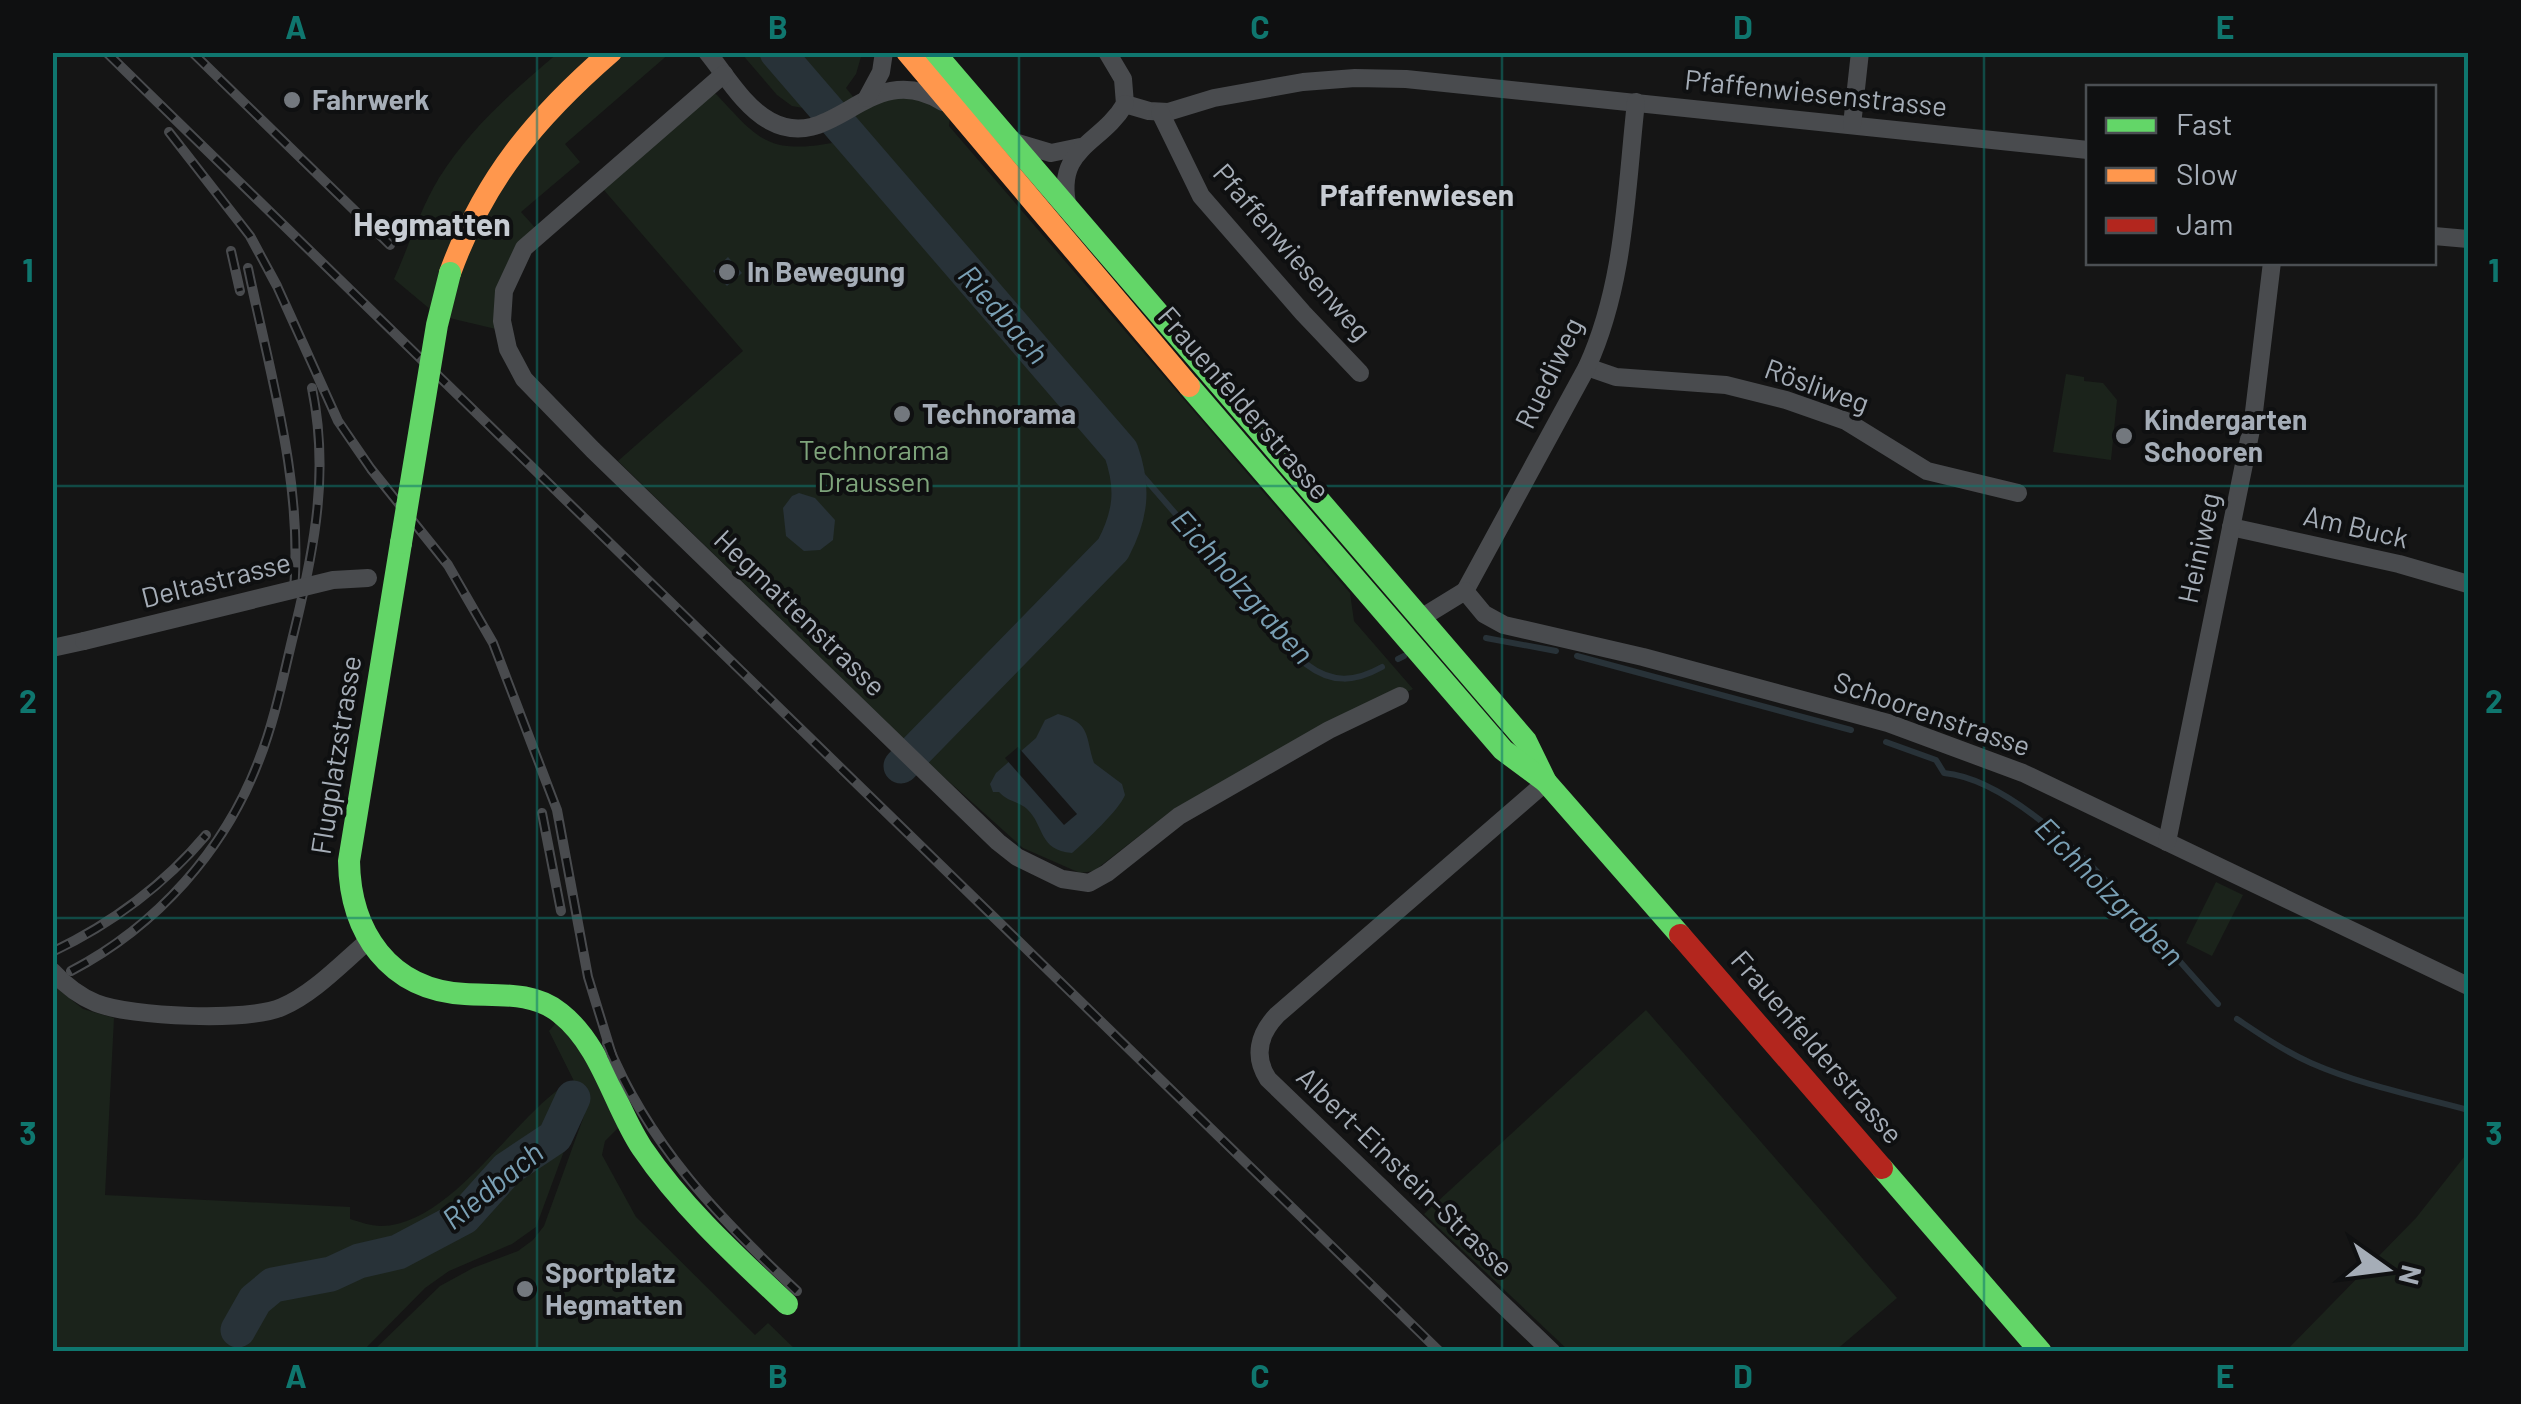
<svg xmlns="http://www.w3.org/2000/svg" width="2521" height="1404" viewBox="0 0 2521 1404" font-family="Barlow,sans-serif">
  <rect width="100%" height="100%" fill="#151515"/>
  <g fill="#1b231b">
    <path d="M558 53H670L565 144 580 162 521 212 539 232 514 265 504 331 437 315 394 279C409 246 420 209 439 178 470 128 513 91 558 53Z"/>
    <path d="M741 53H862L856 74 846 88 859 104 894 88 951 108 949 126 1350 593 1354 621 1413 689 1175 808 1094 871 1080 873 1023 848 935 769 618 461 743 351 597 182 709 87C755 133 761 156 832 143L803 108 792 106 777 95Z"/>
    <path d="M2066 374 2084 377V381L2103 383 2117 400 2111 460 2053 452Z"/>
    <path d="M2216 882 2243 895 2212 956 2186 943Z"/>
    <path d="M53 985 83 1009 114 1018 105 1195 350 1207V1219C360 1222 371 1226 381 1226 449 1225 509 1124 562 1087L571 1091 578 1113 536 1227 512 1244 449 1271 425 1288 363 1351H53Z"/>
    <path d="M1646 1010 1897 1298 1835 1351H1569L1424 1214Z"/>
    <path d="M563 1015 625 1121 605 1141 602 1155 636 1217 755 1335 768 1323 797 1351 372 1352 440 1286 473 1268 518 1251 533 1240 544 1226 585 1113 584 1101 549 1031Z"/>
    <path d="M2468 1152V1351H2286L2416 1218Z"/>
  </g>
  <g fill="#283238">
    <path d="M728 257 742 273 727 286 713 271Z"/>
    <path d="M799 493 815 498 835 520 833 540 820 550 804 551 786 536 783 508 792 496Z"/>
    <path d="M1058 714C1092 723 1085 737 1094 763L1122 784 1125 795C1120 809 1085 842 1072 853 1038 850 1045 826 1027 809 1018 801 1008 802 999 792H993L990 784 996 773 1036 738 1045 720Z"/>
  </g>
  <path fill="#151515" d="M1018 747 1077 814 1064 825 1005 758Z"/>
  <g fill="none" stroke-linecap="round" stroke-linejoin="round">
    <g stroke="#283238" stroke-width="6">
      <path d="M1121 451 1306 664C1332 684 1355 682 1382 667"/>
      <path d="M1486 638 1556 651"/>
      <path d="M1577 656 1851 730"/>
      <path d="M1398 659 1404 656"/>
      <path d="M1886 742 1936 760 1944 773C2037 782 2155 937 2218 1004"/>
      <path d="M2237 1019C2261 1035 2284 1051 2311 1063 2361 1085 2416 1096 2468 1110"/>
    </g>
    <g stroke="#283238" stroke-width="35">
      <path d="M777 52 1121 451C1134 488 1131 515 1113 549L901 766"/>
      <path d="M238 1330 255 1300 273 1285 331 1274 359 1261 398 1252 464 1217 507 1169 555 1137 573 1098"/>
    </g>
    <g stroke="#494b4e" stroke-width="18">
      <path d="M707 52C725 74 744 107 770 121 834 156 869 56 943 102"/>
      <path d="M1107 52 1123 79 1125 104"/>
      <path d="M724 74 524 248 504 291 502 321 508 349 524 379 593 450 998 842 1017 857 1062 879 1089 883 1107 873 1179 816 1329 730 1400 696"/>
      <path d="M867 98 881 72 884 52"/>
      <path d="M1125 104 1149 111 1168 112 1214 98 1303 82 1355 78 1406 79 2088 150"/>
      <path d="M1160 112 1201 196 1303 313 1360 373"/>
      <path d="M1852 125 1860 52"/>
      <path d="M1014 142 1051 153 1080 147"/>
      <path d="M1068 208C1054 147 1101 145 1125 104"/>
      <path d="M2434 236 2468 239"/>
      <path d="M1587 367 1616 377 1726 385 1786 400 1846 421 1927 471 2018 493"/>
      <path d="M2231 527 2399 564 2468 584"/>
      <path d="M1465 591 1587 367C1625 284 1626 191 1636 102"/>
      <path d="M1421 618 1465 591 1484 614 1504 625 1643 657 1888 723 2023 773 2468 986"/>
      <path d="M52 648 84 641"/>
      <path d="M1546 782 1277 1015C1259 1034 1253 1056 1268 1079L1552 1352"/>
      <path d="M2167 842 2253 420 2272 262"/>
      <path d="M52 971C65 985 79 996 96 1003 131 1017 248 1022 282 1007 313 994 342 963 368 941"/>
    </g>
    <g stroke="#63d668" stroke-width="22">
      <path d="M934 52 1526 741 1546 782"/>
      <path d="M1189 386 1503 750 1546 782 1680 935"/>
      <path d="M401 543 349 861C350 932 389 990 465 994 497 996 533 991 560 1013 602 1046 614 1106 642 1148 682 1207 736 1256 787 1304"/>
      <path d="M1882 1168 2041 1352"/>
    </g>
    <g stroke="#ff974d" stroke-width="22">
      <path d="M907 52 1189 386"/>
      <path d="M450 273C484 179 536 117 611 52"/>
    </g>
    <path stroke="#b3261e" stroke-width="22" d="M1680 935 1882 1168"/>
    <defs>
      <g id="rail">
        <path d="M106 52 1440 1352"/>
        <path d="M192 52 390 245"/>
        <path d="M169 132 250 236 277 286 338 421 371 469 448 565 493 643 557 810 588 977 612 1055"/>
        <path d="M231 251 240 291"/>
        <path d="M248 268C270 375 303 481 294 591"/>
        <path d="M542 813 561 911"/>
        <path d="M52 952C113 923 163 886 206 835"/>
        <path d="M71 971C157 926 225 850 259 760 276 717 284 672 295 628 315 546 329 471 312 388"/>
        <path d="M607 1043C648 1144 719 1218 797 1291"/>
      </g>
    </defs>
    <use href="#rail" stroke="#494b4e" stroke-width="10"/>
    <use href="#rail" stroke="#0f1011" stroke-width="6" stroke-dasharray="19" stroke-linecap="butt"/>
    <path stroke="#494b4e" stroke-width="18" d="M84 641 333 580 368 578"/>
    <path stroke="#63d668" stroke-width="22" d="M401 543 437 325 450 273"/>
  </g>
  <path fill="none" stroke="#0f766e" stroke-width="2.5" stroke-opacity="0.55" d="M537 52V1352M1019 52V1352M1502 52V1352M1984 52V1352M52 486H2468M52 918H2468"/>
  <g fill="#73787e" stroke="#0f1011" stroke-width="4">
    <circle cx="292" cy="100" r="10"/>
    <circle cx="727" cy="272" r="10"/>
    <circle cx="902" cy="414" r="10"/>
    <circle cx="2124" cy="436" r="10"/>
    <circle cx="525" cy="1289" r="10"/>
  </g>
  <g text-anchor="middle" stroke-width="8" stroke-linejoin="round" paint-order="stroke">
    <g font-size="28" fill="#a5adb7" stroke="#0f1011">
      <text transform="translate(1816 93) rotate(6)" y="10">Pfaffenwiesenstrasse</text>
      <text transform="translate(1292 252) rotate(49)" y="10">Pfaffenwiesenweg</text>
      <text transform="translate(1549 373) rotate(-64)" y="10">Ruediweg</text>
      <text transform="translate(1817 386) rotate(20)" y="10">Rösliweg</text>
      <text transform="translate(1244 403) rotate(49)" y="10">Frauenfelderstrasse</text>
      <text transform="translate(2356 527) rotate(13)" y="10">Am Buck</text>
      <text transform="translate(2199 548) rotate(-78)" y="10">Heiniweg</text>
      <text transform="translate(216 580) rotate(-14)" y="10">Deltastrasse</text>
      <text transform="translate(800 613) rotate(44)" y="10">Hegmattenstrasse</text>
      <text transform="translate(1932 714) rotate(19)" y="10">Schoorenstrasse</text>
      <text transform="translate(336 755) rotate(-81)" y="10">Flugplatzstrasse</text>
      <text transform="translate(1817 1047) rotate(49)" y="10">Frauenfelderstrasse</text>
      <text transform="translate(1405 1172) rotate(44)" y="10">Albert-Einstein-Strasse</text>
    </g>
    <g font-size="28" font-weight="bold" fill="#a5adb7" stroke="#0f1011" text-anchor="start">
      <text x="312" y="110">Fahrwerk</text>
      <text x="747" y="282">In Bewegung</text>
      <text x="922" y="424">Technorama</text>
      <text x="2144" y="430">Kindergarten<tspan x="2144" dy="32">Schooren</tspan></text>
      <text x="545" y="1283">Sportplatz<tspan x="545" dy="32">Hegmatten</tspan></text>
    </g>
    <g font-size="28" fill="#7ea47b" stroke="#0f1011">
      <text x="874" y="460">Technorama<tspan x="874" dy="32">Draussen</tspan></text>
    </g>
    <g font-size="30" font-weight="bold" fill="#c7ccd3" stroke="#0f1011">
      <text x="1417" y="206">Pfaffenwiesen</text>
    </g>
    <g font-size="30" font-style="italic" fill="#7aa0b5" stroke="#0f1011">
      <text transform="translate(1003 315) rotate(49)" y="10">Riedbach</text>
      <text transform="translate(1242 587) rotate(48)" y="10">Eichholzgraben</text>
      <text transform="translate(2109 892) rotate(45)" y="10">Eichholzgraben</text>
      <text transform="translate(493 1186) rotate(-39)" y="10">Riedbach</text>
    </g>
    <g font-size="32" font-weight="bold" fill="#c7ccd3" stroke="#0f1011">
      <text x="432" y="236">Hegmatten</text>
    </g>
  </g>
  <rect width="2521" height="1404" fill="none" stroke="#0f1011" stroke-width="110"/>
  <rect x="2086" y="85" width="350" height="180" fill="#0f1011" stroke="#4b4f53" stroke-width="2.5"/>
  <rect x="2106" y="118" width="50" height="15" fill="#63d668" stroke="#4b4f53" stroke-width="2.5"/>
  <text x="2176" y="135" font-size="30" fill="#a5adb7">Fast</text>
  <rect x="2106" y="168" width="50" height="15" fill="#ff974d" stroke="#4b4f53" stroke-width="2.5"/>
  <text x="2176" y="185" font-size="30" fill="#a5adb7">Slow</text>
  <rect x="2106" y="218" width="50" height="15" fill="#b3261e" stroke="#4b4f53" stroke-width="2.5"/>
  <text x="2176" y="235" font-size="30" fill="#a5adb7">Jam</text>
  <g transform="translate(2386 1269) rotate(104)" stroke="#0f1011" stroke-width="8" paint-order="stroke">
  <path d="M0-8L18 38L0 25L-18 38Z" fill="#a5adb7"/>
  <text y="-15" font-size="28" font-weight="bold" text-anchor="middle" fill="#a5adb7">N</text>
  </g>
  <rect x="55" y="55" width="2411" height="1294" fill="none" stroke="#0f766e" stroke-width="4"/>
  <g font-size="32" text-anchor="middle" font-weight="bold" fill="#0f766e">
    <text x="296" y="39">A</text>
    <text x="778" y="39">B</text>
    <text x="1260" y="39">C</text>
    <text x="1743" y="39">D</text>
    <text x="2225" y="39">E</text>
    <text x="28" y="282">1</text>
    <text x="2494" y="282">1</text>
    <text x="28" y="713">2</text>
    <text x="2494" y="713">2</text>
    <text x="28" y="1145">3</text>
    <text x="2494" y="1145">3</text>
    <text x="296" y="1388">A</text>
    <text x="778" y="1388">B</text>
    <text x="1260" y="1388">C</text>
    <text x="1743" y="1388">D</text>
    <text x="2225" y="1388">E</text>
  </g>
</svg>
